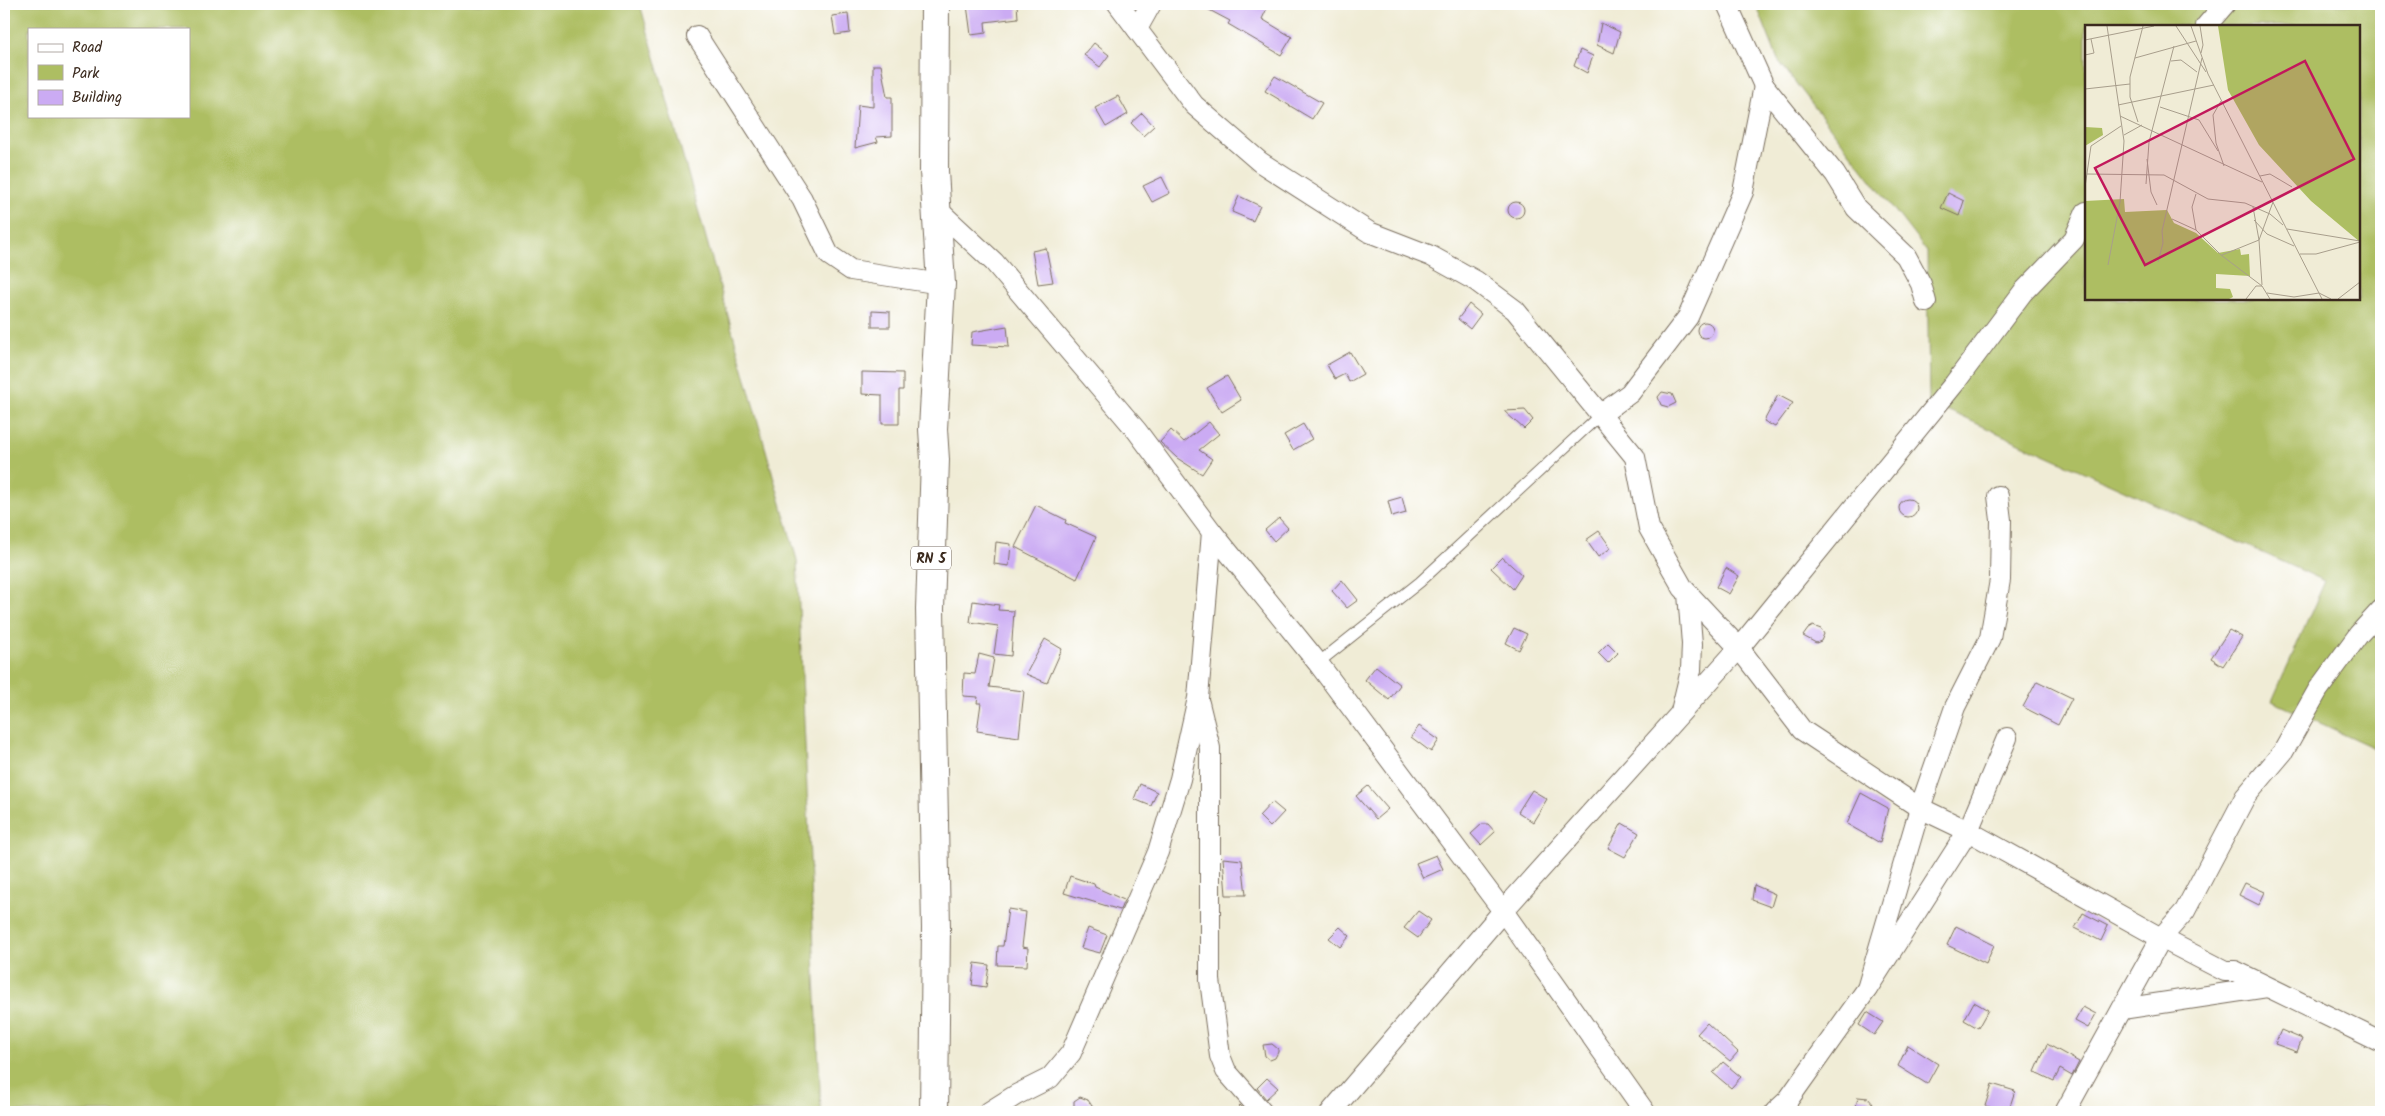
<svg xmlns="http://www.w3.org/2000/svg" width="2385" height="1116" viewBox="0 0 2385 1116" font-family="Kalam,sans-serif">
  <rect width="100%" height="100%" fill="#fff"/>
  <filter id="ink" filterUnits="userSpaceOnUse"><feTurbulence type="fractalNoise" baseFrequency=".02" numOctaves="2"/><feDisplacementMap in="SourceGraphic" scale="10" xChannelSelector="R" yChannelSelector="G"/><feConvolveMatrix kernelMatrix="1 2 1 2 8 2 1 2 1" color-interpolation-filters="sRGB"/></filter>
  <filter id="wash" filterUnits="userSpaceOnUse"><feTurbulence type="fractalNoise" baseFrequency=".0096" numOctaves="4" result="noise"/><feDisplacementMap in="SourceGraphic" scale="20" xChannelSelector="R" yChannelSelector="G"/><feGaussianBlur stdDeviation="1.12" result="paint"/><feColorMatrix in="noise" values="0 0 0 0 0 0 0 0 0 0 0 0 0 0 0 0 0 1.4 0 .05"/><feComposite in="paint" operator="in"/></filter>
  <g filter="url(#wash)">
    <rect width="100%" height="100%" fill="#f0ecd6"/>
    <g fill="#adbe62" stroke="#747440" fill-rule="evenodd">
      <path d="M4 4H640L797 560 821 1112H4ZM29 29H189V116H29Z"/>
      <path d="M1756 4H2381V751L2272 701 2325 581 1929 402 1927 252 1778 60ZM2086 26H2359V299H2086Z"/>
    </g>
    <g id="blocks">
      <g fill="#cbabf3">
        <path d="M976 4H1017L1018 18 985 22 986 33 971 35 967 5Z"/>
        <path d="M1198 4H1269L1262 19 1292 37 1281 55 1228 24 1230 21Z"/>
        <path d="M848 14 850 33 835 35 832 16Z"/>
        <path d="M1601 23 1620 32 1614 53 1597 45Z"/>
        <path d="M1094 43 1109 55 1100 67 1084 55Z"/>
        <path d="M1580 50 1593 56 1587 73 1574 66Z"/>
        <path d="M873 65H881L887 97H892V136L876 137 878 142 855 148 858 105 873 107Z"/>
        <path d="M1275 76 1322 103 1312 119 1265 91Z"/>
        <path d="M1118 96 1128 114 1106 127 1095 108Z"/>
        <path d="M1142 113 1154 126 1143 136 1131 123Z"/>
        <path d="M1162 177 1170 193 1152 202 1143 186Z"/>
        <path d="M1948 193 1964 201 1959 216 1941 208Z"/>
        <path d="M1239 196 1260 206 1253 221 1232 212Z"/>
        <circle cx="1516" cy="210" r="8"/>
        <path d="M1046 248 1053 282 1038 284 1032 251Z"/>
        <path d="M1469 304 1481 314 1470 329 1458 319Z"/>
        <path d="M872 311 890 312V327H872Z"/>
        <circle cx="1705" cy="330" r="8"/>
        <path d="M1007 326 1009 347 971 345 972 332Z"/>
        <path d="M1350 352 1363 374 1349 382 1345 374 1335 379 1327 365Z"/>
        <path d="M862 372 903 373V390H899V424H882V395L862 394Z"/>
        <path d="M1227 376 1241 400 1222 412 1207 388Z"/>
        <path d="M1662 392 1672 394 1676 403 1668 407 1661 405 1658 397Z"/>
        <path d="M1778 395 1793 403 1775 427 1764 421Z"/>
        <path d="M1525 410 1533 420 1524 429 1504 411Z"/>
        <path d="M1209 422 1219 434 1199 450 1212 459 1202 474 1177 458 1160 442 1171 430 1184 442Z"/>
        <path d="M1303 424 1312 439 1293 450 1284 435Z"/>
        <path d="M1402 497 1406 513 1392 517 1388 501Z"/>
        <circle cx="1908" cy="508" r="9"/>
        <path d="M1036 505 1066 520 1065 523 1096 537 1077 579 1015 547Z"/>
        <path d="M1279 518 1288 528 1274 541 1265 530Z"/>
        <path d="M1599 531 1611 548 1598 557 1586 540Z"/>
        <path d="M996 542 1011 544 1009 566 994 564Z"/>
        <path d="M1502 557 1522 575 1513 589 1491 568Z"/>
        <path d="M1726 568 1739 576 1729 594 1716 587Z"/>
        <path d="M1342 580 1358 600 1347 608 1332 591Z"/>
        <path d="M973 601 999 605 998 610 1014 611 1011 656 994 654 998 626 970 622Z"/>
        <path d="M1813 626 1821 629 1824 634 1821 641 1816 643 1803 636 1808 629Z"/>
        <path d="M1514 628 1527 634 1519 650 1506 643Z"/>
        <path d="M2229 630 2242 637 2223 666 2211 658Z"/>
        <path d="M1045 639 1062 649 1047 683 1026 674Z"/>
        <path d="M1608 643 1618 653 1608 663 1598 653Z"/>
        <path d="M979 654 994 658 989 687 1024 691 1019 737 977 731 981 703H977L978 697 963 696 964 673 975 674Z"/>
        <path d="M1376 666 1400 685 1389 700 1365 680Z"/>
        <path d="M2037 681 2072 698 2058 725 2023 707Z"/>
        <path d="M1419 726 1439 740 1431 752 1411 737Z"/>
        <path d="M1140 784 1157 792 1151 806 1134 799Z"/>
        <path d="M1368 786 1388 809 1376 819 1356 796Z"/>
        <path d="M1532 790 1547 799 1533 822 1518 812Z"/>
        <path d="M1861 793 1888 808 1880 843 1847 824Z"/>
        <path d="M1272 802 1284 812 1270 827 1259 816Z"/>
        <path d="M1622 823 1639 833 1625 857 1608 848Z"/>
        <path d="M1482 824H1488L1495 832 1481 845 1471 834Z"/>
        <path d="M1436 855 1443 869 1423 878 1416 863Z"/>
        <path d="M1223 858 1242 860 1246 895H1226Z"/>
        <path d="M1070 876 1094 884 1095 887 1124 900 1120 910 1064 893Z"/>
        <path d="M2245 883 2265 892 2259 905 2239 895Z"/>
        <path d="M1754 885 1775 894 1771 907 1752 900Z"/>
        <path d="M1008 909 1026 912 1022 947 1028 948 1027 966 997 965 998 946H1003Z"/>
        <path d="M1418 911 1431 920 1418 938 1404 928Z"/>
        <path d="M2083 913 2108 926 2101 941 2075 928Z"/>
        <path d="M1956 926 1994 945 1986 964 1947 945Z"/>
        <path d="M1340 927 1350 936 1340 947 1329 938Z"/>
        <path d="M1088 928 1107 935 1100 953 1081 948Z"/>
        <path d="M975 963 989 965 986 987 972 985Z"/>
        <path d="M1974 1002 1988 1010 1978 1028 1964 1020Z"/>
        <path d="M2083 1007 2096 1014 2088 1028 2075 1021Z"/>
        <path d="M1867 1012 1883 1022 1874 1035 1859 1025Z"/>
        <path d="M1707 1023 1738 1052 1730 1061 1697 1034Z"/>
        <path d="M2281 1030 2302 1039 2297 1052 2275 1044Z"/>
        <path d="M1272 1044 1278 1049V1052L1275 1058 1270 1060 1265 1056 1263 1045Z"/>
        <path d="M2047 1044 2079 1062 2072 1076 2060 1069 2054 1081 2035 1072Z"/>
        <path d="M1908 1045 1938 1064 1927 1084 1898 1066Z"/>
        <path d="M1723 1062 1741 1077 1731 1088 1713 1073Z"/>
        <path d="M1267 1078 1278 1088 1266 1099 1257 1088Z"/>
        <path d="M1992 1084 2015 1091 2008 1112H1987L1990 1107 1985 1106Z"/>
        <path d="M1080 1097 1088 1100 1096 1112H1074V1101Z"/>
        <path d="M1858 1097 1868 1098 1873 1104 1867 1112 1856 1107Z"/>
        <path d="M1240 1105 1246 1112H1233Z"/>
      </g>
    </g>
  </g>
  <g filter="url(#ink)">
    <use href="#blocks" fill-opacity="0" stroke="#7a6e5e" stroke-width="1"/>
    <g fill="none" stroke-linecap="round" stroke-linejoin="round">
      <defs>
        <path id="service" d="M1318 663 1420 582 1600 415"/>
        <g id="minor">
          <path d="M1118 4 1194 105 1260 162 1369 232 1431 256 1476 281 1515 310 1635 457 1649 528 1683 588 1739 648 1802 730 1920 808 1968 831 2161 938 2225 971H2235L2260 983 2381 1042"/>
          <path d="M1727 4 1764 86 1835 174 1856 208 1906 256 1921 284 1926 302"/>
          <path d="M2206 26 2225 4"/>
          <path d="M1137 29 1151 4"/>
          <path d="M697 36 802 199 829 255 851 270 941 284"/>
          <path d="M937 209 994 262 1137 431 1212 532 1318 663 1503 911 1645 1112"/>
          <path d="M1600 415 1630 393 1688 317 1743 192 1764 86"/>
          <path d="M1199 703 1210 748V980L1220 1056 1226 1071 1262 1112"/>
          <path d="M1681 711 1691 670 1692 644 1688 594"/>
          <path d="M1867 989 1920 808 1955 707 1990 638 2000 580 2001 520 1998 496"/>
          <path d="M2122 1009 2267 987"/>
          <path d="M989 1112 1016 1095 1050 1078 1071 1053 1158 852 1180 779 1198 698 1212 532"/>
          <path d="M1331 1112 1503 911 1739 648 1954 384 2023 292 2074 239 2086 212"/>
          <path d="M1775 1112 1788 1100 1867 989 1968 831 2007 738"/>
          <path d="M2065 1112 2161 938 2185 911 2245 797 2283 752 2318 690 2359 634 2381 610"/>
        </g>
        <path id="primary" d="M934 1112 936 928 930 609 935 460 933 429 941 284 934 171 935 4"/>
      </defs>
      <use href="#service" stroke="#7a6e5e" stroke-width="12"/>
      <use href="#minor" stroke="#7a6e5e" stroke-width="22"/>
      <use href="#primary" stroke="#7a6e5e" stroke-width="30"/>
      <use href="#service" stroke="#fff" stroke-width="10"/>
      <use href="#minor" stroke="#fff" stroke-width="20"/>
      <use href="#primary" stroke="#fff" stroke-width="28"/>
    </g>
  </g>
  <g text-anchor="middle" stroke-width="4" stroke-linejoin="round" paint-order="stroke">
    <rect fill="#fff" stroke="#766a62" stroke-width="1" x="911" y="546.5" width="40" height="23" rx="4"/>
    <g font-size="14" font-weight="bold" fill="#3b2a1e">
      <text x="931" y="563">RN 5</text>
    </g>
  </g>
  <g transform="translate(2085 25)">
    <rect width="275" height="275" fill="#f0ecd6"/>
    <path d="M133 1H275V217L226 176 174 120 143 65ZM0 102 17 103 18 110 0 121ZM39 174 40 187 82 185 89 198 111 208 133 228 155 224 156 230 164 229 165 251 131 249V263L145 264 148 272 144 274H0V176Z" fill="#adbe62"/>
    <path fill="none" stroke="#a89e8c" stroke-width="1" d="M22 1 39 116 35 177 23 240M91 1 121 47M106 1 123 49 237 274M115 1 118 20 116 28M0 15 69 1M0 30 9 28 6 14M50 33 111 16M86 36 96 35 112 47M0 64 45 59M136 76 128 90 131 118 139 141M33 80 129 60M75 82 114 95 133 126M35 91 177 157M53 97 45 72V52L58 1M39 110 57 100M62 134 66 167 72 180M2 149 79 150 123 174 160 178 185 189 198 200M175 151 185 149 207 162M61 159 64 117 89 21M0 162 6 121 36 101M111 169 107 182 111 205M87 194 111 205 136 230 177 261M169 195 182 209 209 221M202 204 275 216M215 229H231L275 217M137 230 174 215 168 182M73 237 78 218 77 206 117 33M177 260 174 215 188 177M182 268 209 272 234 268 246 274M161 274 171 261H177L185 274M253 274 275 257"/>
    <path fill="#c2185b" fill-opacity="0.15" stroke="#c2185b" stroke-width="2.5" d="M220 36 269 134 60 240 10 143Z"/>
    <rect width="275" height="275" fill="none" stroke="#3b2a1e" stroke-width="2.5"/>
  </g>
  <rect width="2385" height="1116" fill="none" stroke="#fff" stroke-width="20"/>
  <rect x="28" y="28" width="162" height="90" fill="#ffffff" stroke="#b1aaa5"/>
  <rect x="38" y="44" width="25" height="8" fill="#ffffff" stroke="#b1aaa5"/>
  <text x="72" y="52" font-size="15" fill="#3b2a1e">Road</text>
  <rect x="38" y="65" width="25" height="15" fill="#adbe62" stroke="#b1aaa5"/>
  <text x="72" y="78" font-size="15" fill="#3b2a1e">Park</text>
  <rect x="38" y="90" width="25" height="15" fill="#cbabf3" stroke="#b1aaa5"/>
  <text x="72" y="102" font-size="15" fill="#3b2a1e">Building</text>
</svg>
